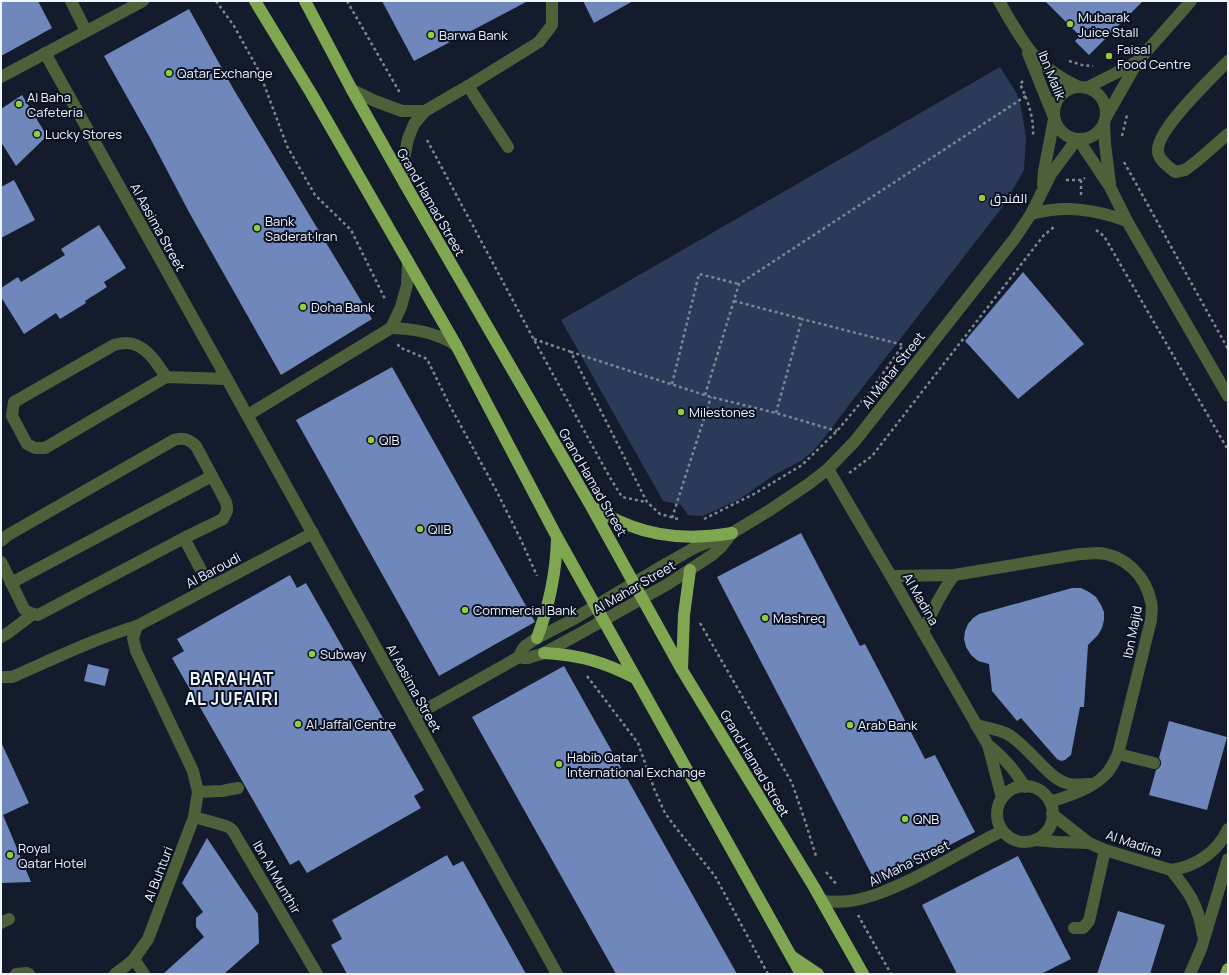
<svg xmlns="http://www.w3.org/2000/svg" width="1229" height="975" viewBox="0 0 1229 975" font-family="Manrope,Cairo,sans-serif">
  <rect width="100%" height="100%" fill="#131b2c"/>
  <path fill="#2c3a59" d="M1000 67 1017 94 1021 108 1026 137 1024 170 1004 205 849 405 828 433 815 449 801 461 774 475 740 499 703 516 688 515 681 505 663 501 561 320Z"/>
  <g fill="#6f87ba">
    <path d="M1 1H38L52 28 1 56Z"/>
    <path d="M382 1H528L414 61Z"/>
    <path d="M583 1H633L594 23Z"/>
    <path d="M1045 1H1143L1089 55 1075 41 1080 36Z"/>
    <path d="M189 9 234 90 372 319 281 375 190 214 149 136 104 56Z"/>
    <path d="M22 95 47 136 16 166 1 142V109Z"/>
    <path d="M14 180 35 220 1 238V187Z"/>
    <path d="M99 225 126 268 104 282 107 287 85 301 86 303 60 319 56 313 24 334 1 297V288L18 277 21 282 65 255 61 249Z"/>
    <path d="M1023 272 1084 344 1018 399 965 341Z"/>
    <path d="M392 367 535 622 439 676 296 420Z"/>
    <path d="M801 533 860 646 865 644 925 759 935 755 975 832 876 883 717 577Z"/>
    <path d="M290 575 297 588 306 583 424 790 414 796 421 808 307 873 299 860 290 865 172 658 184 651 177 639Z"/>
    <path d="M1072 588H1081L1089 592 1096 597 1101 605 1104 612V620L1102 628 1098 635 1088 645 1084 707H1080L1071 755 1065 760 1061 761 1057 759 1021 718 1017 721 992 691 989 664 978 661 971 655 966 647 964 639 965 631 968 624 973 618 979 614Z"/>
    <path d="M88 664 109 669 105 686 84 681Z"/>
    <path d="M564 666 646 812 737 974H616L472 717Z"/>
    <path d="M1169 721 1227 737 1207 810 1149 795 1156 770 1159 768 1161 765V761L1159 758Z"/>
    <path d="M1 742 29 803 3 815 31 882 1 883Z"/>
    <path d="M207 838 258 914 259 943 224 974H163L204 937 196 927V918L203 912 182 883Z"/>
    <path d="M447 855 453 866 463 861 526 974H347L331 945 342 939 332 920Z"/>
    <path d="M1018 856 1071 959 1041 974H957L922 905Z"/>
    <path d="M1118 911 1165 925 1150 974H1097Z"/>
  </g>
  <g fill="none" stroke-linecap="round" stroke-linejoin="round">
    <g stroke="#7f8693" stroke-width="2.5" stroke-dasharray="3 3" stroke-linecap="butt">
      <path d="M216 1 234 26 259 71 287 146 315 195 351 230 386 301"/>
      <path d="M347 1 400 93"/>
      <path d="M1069 61 1082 65 1093 66"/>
      <path d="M1023 81 1020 84C1028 101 1034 117 1033 136"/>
      <path d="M1122 136 1127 115"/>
      <path d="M427 140 533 338 609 476 622 497 646 502"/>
      <path d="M1124 162 1228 349"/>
      <path d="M1066 180H1081L1085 178"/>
      <path d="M1081 195V180"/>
      <path d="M1096 230 1104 236 1228 450"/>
      <path d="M734 301 802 319"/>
      <path d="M534 339 571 352"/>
      <path d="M398 344 399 347 427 359 450 406 496 490 521 540 537 576"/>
      <path d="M672 384 699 274 739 284"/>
      <path d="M705 395 739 284 1026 96"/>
      <path d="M849 473 872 456 1044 235 1054 227"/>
      <path d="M672 518 711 397"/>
      <path d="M678 519 660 514 647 502 571 352 711 397 776 413 837 431"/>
      <path d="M704 519 754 494 802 465 837 431 872 389 903 345 802 319 776 413"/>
      <path d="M700 623 792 783 805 821 816 856"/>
      <path d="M587 676 638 743 655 791 665 813 676 828 715 876 768 974"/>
      <path d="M826 872 837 885"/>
      <path d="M858 915 891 974"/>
    </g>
    <g stroke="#4e6039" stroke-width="12">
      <path d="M71 1 86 31"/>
      <path d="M999 1C1023 42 1033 66 1079 87"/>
      <path d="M45 53 227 379 557 974"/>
      <path d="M1028 53 1053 115"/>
      <path d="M1228 61C1212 78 1156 130 1158 151 1158 160 1169 167 1175 172L1185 170 1197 161 1228 134"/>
      <path d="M1 77 143 1"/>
      <path d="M468 86 508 147"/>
      <circle cx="1080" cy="113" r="26"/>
      <path d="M1086 88 1114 74 1136 62"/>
      <path d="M352 90 375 101 402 111H425"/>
      <path d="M1106 117 1138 61 1191 1"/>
      <path d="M1104 122 1105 144 1110 184"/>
      <path d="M1078 139 1110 187 1127 221 1228 396"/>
      <path d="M405 184 404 159 408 139 414 124 425 111 468 86 539 42 552 25V1"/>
      <path d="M1043 184 1044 171 1054 119"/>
      <path d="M1031 214C1065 205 1094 209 1127 221"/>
      <path d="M391 328C416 329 434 332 456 345"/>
      <path d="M166 377C157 363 145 343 126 343 122 343 118 344 114 345L14 402 12 416 27 444 35 448H45L166 377 227 379"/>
      <path d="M248 415 391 328 401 307 407 285 408 261"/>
      <path d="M828 469 891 576 988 745 1002 798"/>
      <path d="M184 538 210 587"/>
      <path d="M1 541 8 535 174 440C183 437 189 439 196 446L226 502 227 507V511L223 519 184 538 38 615C32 614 28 613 24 609L1 562"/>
      <path d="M891 576 954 575 1080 554C1086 554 1092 553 1098 553 1125 555 1146 576 1151 602 1153 607 1151 614 1151 620L1118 754C1115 760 1112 767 1107 773 1094 788 1069 796 1050 802"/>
      <path d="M11 583 212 476"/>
      <path d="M923 632C932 611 941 593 954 575"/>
      <path d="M1 637 8 633 33 614"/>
      <path d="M519 657 523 658H528L544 653 579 634 668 584 712 555 721 547 731 534"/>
      <path d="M1 677H12C53 659 94 639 137 626"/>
      <path d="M414 716 519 657 522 650 525 646 537 638 572 620 659 568 694 548 732 533 770 510 810 483 828 469 855 441 1015 238 1031 214 1051 174 1077 139"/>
      <path d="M976 725C987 728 1000 729 1009 735 1028 746 1048 778 1066 783 1074 786 1083 784 1091 784"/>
      <path d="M988 745C1005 759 1013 768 1025 787"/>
      <path d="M1118 754 1154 763"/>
      <circle cx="1025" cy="814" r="28"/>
      <path d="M198 792 222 791 238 788"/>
      <path d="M1052 814 1089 843 1105 850 1171 870C1195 867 1218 852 1228 829"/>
      <path d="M194 817 226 826 230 828 233 831 317 974"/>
      <path d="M1036 840 1057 842 1089 843"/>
      <path d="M1171 870C1190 893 1198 905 1203 935"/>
      <path d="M822 901C832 902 841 902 850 901 871 898 891 889 910 880 941 865 971 846 1002 831"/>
      <path d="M1 923 9 919"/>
      <path d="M1074 928H1083L1089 921 1105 850"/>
      <path d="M134 959 144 974"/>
      <path d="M16 974 27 973 29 974"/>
      <path d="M115 974 127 965 134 959 148 939 153 926 194 817 198 792 193 771 136 651 133 638 137 626 313 533"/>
      <path d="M1190 974 1201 949 1228 859"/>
    </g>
    <g stroke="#80a652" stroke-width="12">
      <path d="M255 1 311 93 456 345 557 537 801 974"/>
      <path d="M305 1 352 90 405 184 591 506 682 670 814 887 863 974"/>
      <path d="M592 507C638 535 679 542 732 533"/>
      <path d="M537 638C549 606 556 573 557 539"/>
      <path d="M544 653C580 655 604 662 635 678"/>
      <path d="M682 669 684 615 690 570"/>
      <path d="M791 956 818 974"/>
      <path d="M1226 974 1228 969"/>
    </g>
  </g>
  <g fill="#93cd3d" stroke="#0a1122" stroke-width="1.5">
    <circle cx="1070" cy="24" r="4"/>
    <circle cx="431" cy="35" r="4"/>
    <circle cx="1109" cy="56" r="4"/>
    <circle cx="169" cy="73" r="4"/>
    <circle cx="19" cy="104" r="4"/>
    <circle cx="37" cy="134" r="4"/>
    <circle cx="982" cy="198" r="4"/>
    <circle cx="257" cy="228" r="4"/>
    <circle cx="303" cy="307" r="4"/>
    <circle cx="681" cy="412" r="4"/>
    <circle cx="371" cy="440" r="4"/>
    <circle cx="420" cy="529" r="4"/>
    <circle cx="465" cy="610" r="4"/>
    <circle cx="765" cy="618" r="4"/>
    <circle cx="312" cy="654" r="4"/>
    <circle cx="298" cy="724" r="4"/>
    <circle cx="850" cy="725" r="4"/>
    <circle cx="559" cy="764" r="4"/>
    <circle cx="905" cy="819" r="4"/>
    <circle cx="10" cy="855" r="4"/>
  </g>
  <g text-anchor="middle" stroke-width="4" stroke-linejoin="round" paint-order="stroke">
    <g font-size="13" fill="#eff4fe" stroke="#0a1122" text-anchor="start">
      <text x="1078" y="22">Mubarak<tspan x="1078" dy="15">Juice Stall</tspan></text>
      <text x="439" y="40">Barwa Bank</text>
      <text x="1117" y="54">Faisal<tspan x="1117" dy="15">Food Centre</tspan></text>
      <text x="177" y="78">Qatar Exchange</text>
      <text x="27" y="102">Al Baha<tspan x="27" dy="15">Cafeteria</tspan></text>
      <text x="45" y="139">Lucky Stores</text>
      <text x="990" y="203">الفندق</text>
      <text x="265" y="226">Bank<tspan x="265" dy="15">Saderat Iran</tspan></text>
      <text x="311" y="312">Doha Bank</text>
      <text x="689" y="417">Milestones</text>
      <text x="379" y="445">QIB</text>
      <text x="428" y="534">QIIB</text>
      <text x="473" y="615">Commercial Bank</text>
      <text x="773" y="623">Mashreq</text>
      <text x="320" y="659">Subway</text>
      <text x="306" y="729">Al Jaffal Centre</text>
      <text x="858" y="730">Arab Bank</text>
      <text x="567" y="762">Habib Qatar<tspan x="567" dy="15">International Exchange</tspan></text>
      <text x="913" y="824">QNB</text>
      <text x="18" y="853">Royal<tspan x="18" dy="15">Qatar Hotel</tspan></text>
    </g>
    <g font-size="13" fill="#eff4fe" stroke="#0a1122">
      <text transform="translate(1052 75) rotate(68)" y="5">Ibn Malik</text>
      <text transform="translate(431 202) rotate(60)" y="5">Grand Hamad Street</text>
      <text transform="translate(158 227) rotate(61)" y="5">Al Aasima Street</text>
      <text transform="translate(893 370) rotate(-52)" y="5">Al Mahar Street</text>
      <text transform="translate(593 482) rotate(60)" y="5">Grand Hamad Street</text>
      <text transform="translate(213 570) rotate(-28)" y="5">Al Baroudi</text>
      <text transform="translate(634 587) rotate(-30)" y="5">Al Mahar Street</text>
      <text transform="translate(921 599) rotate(60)" y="5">Al Madina</text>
      <text transform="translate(1132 632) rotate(-79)" y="5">Ibn Majid</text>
      <text transform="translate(414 688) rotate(61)" y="5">Al Aasima Street</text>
      <text transform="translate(755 763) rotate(59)" y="5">Grand Hamad Street</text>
      <text transform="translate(1134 843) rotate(18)" y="5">Al Madina</text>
      <text transform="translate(909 863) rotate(-26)" y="5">Al Maha Street</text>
      <text transform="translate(158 874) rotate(-69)" y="5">Al Buhturi</text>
      <text transform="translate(277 877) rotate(60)" y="5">Ibn Al Munthir</text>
    </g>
    <g font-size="17" font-weight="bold" letter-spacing="1" fill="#eff4fe" stroke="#0a1122">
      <text x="232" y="685">BARAHAT<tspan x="232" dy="20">AL JUFAIRI</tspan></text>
    </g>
  </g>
  <rect width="1229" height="975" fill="none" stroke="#eff4fe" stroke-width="4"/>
</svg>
